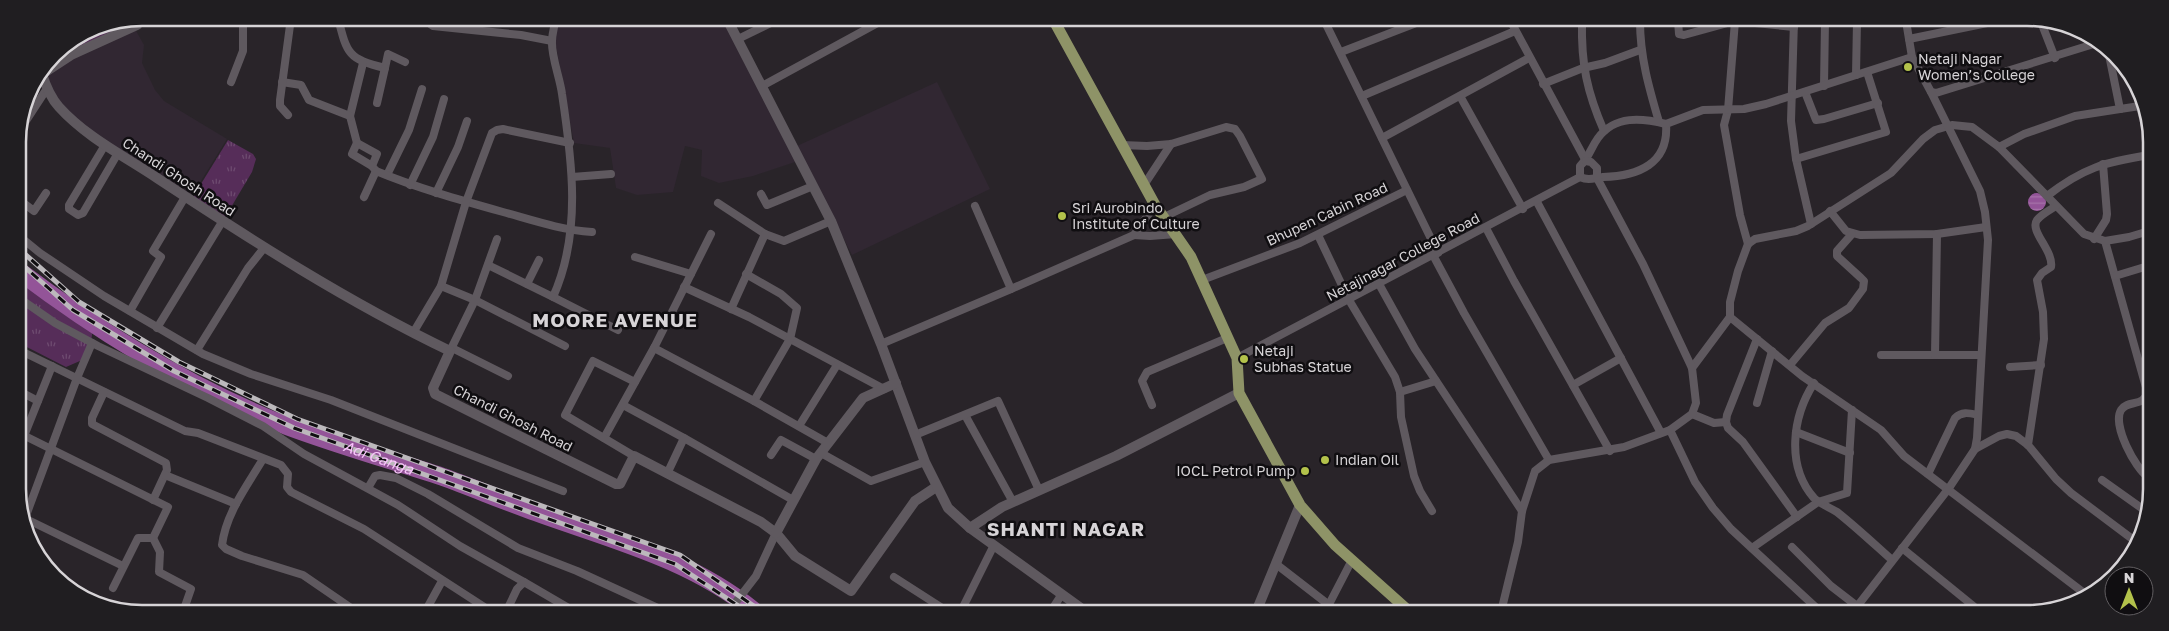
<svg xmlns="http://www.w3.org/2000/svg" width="2169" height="631" viewBox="0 0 2169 631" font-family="'Golos Text',sans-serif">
  <defs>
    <pattern id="grass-tufts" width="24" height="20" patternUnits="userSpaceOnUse" patternTransform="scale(1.25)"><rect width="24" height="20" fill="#562d59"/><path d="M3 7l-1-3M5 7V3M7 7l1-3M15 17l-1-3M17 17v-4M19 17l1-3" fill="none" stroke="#6e4b70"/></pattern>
    <pattern id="water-rules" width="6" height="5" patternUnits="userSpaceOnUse" patternTransform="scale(1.25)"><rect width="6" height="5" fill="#935498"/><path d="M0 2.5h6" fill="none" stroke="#a674aa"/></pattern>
  </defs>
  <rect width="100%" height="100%" fill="#292429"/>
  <g fill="#312732">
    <path d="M559 18 724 19 798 161 753 176 719 183 701 176 702 150 685 146 673 192 637 195 616 188 610 148 574 143 555 41Z"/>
    <path d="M135 29 144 45 142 63 155 90 164 101 227 139 191 197 94 133 61 106 45 74 72 56Z"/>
    <path d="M937 82 990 189 852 255 797 146Z"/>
  </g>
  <g fill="url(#grass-tufts)">
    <path d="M132 20 133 23 55 60 52 57 95 27Z"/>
    <path d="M228 140 253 154 256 159 252 172 224 219 193 197Z"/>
    <path d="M24 279 93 327 89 357 66 367 19 343V280Z"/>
  </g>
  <circle fill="url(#water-rules)" cx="2037" cy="202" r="9"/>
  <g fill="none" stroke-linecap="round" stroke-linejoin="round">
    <path stroke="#935498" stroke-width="18" d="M19 271C101 333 190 388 287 426 338 445 391 460 443 477 471 487 499 499 527 509 605 538 688 557 754 611"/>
    <g stroke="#5f595f" stroke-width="8">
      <path d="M338 18C347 54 348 59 385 68L388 54 405 62"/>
      <path d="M427 18 429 23 433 26 521 35 552 41"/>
      <path d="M555 18C555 27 552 33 552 41 551 56 560 78 562 94 572 160 582 233 553 297L618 330"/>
      <path d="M1324 20 1438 253"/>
      <path d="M1510 20 1586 161"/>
      <path d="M1582 21C1581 64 1587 92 1604 131"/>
      <path d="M1640 21C1640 57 1649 88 1659 122"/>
      <path d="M1678 21 1679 34 1684 35 1735 21 1794 27"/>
      <path d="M1735 21 1728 110 1724 125 1740 215 1748 244"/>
      <path d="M1794 21 1791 121 1796 159 1811 224"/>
      <path d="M1906 21 1912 57 1931 92 1936 93 2097 43"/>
      <path d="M2041 22 2055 58"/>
      <path d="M738 39 779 19"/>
      <path d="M1909 39 1992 22"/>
      <path d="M2108 50 2120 109 2140 106 2149 143"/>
      <path d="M1341 52 1424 20"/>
      <path d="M363 63 350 116 357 143 377 154 372 166 376 171"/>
      <path d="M1856 75 1857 21"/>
      <path d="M231 82 243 51V18"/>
      <path d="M282 82 301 85 309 100 350 116"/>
      <path d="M1543 84 1583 68 1605 63 1640 50"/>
      <path d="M762 86 885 19"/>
      <path d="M1824 86 1825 21"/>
      <path d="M1805 92 1816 120 1824 119 1878 103"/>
      <path d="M1362 96 1515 31"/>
      <path d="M1460 96 1523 209"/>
      <path d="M377 103 385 68"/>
      <path d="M288 115 280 106V100L291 18"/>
      <path d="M18 133 46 90"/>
      <path d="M1382 138 1529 58"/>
      <path d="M357 143 352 154 372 166"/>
      <path d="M105 145 69 205V209L78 215 83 213 118 153"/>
      <path d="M1122 145 1147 146 1171 144 1226 127 1235 129 1240 136 1262 179 1244 187 1210 195 1164 217"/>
      <path d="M1999 147 2024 134 2075 116 2120 109"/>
      <path d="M1796 159 1886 132 1867 72"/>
      <path d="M387 175 409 130 422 89"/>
      <path d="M572 177 611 174"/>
      <path d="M1580 177C1589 181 1594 178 1603 177 1638 176 1669 164 1666 124L1703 110 1744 109 1766 104 1912 57"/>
      <path d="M1580 177V166C1590 156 1590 149 1598 138 1615 115 1642 118 1666 124"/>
      <path d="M410 185 433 137 444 99"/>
      <path d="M1144 185 1171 144"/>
      <path d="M436 193 458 147 467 121"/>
      <path d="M761 194 767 205 813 186"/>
      <path d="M2047 196C2083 168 2105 162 2149 155"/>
      <path d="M364 197 376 171C417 188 460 200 503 212 532 220 561 230 592 232"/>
      <path d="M18 199 34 211 46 193"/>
      <path d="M1537 202 1661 433"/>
      <path d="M718 203 765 234 784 241 831 221"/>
      <path d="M975 206 1011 289"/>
      <path d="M1830 211 1846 231 1860 235 1937 234 1986 227"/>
      <path d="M1486 228 1514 281 1610 451"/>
      <path d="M18 235 40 253 104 296 203 354 251 374 331 400 563 491"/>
      <path d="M1134 235 1150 236 1176 234"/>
      <path d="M1318 235 1349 300 1395 377 1400 392 1401 417 1414 476 1420 491 1432 511"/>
      <path d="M2094 239 2106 220 2107 214 2103 164"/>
      <path d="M2105 241 2147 391C2145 408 2128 399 2121 410 2112 425 2135 468 2148 477"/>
      <path d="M1433 255 1464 313 1549 460"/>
      <path d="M635 257 691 274"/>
      <path d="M488 265 553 297"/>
      <path d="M2115 276 2148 266"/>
      <path d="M1202 280 1300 243 1407 190"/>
      <path d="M527 284 539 260"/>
      <path d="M1379 284 1415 349 1522 511"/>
      <path d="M441 286 475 300 565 346"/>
      <path d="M684 287 749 317 884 389"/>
      <path d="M19 298 55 323 98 346 208 398 263 426 304 454 398 505 460 546 524 582"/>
      <path d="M731 309 765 234"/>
      <path d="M130 311 161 257 153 251 185 197"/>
      <path d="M1730 317 1802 376 1881 430 1904 456 2088 596"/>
      <path d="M157 328 222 222"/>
      <path d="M413 333 441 286 466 202 492 133 497 130 503 129 570 143"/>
      <path d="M1757 339 1727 415 1726 422 1728 428 1743 442 1797 517"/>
      <path d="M881 344 1011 289 1134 235 1155 205"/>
      <path d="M452 348 508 376"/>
      <path d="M654 348 754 401 790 339 797 308 781 294 746 274"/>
      <path d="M19 350 185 431 198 433 281 465 288 474 287 487 291 492 364 529 489 610"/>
      <path d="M197 350 248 268 264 248"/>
      <path d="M450 351 475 300 497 239"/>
      <path d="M1881 355H1980"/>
      <path d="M1935 355 1937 234"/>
      <path d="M1237 358 1580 177"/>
      <path d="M1790 365 1825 323 1849 308 1863 289 1864 281 1861 278 1837 256V251L1852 234"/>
      <path d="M2010 367 2041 365"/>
      <path d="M1692 368 1730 317V302L1738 271 1748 244 1755 239 1796 231 1808 226 1891 173 1923 139 1935 130 1952 125 1972 127 1999 147 2084 234 2105 241 2129 237 2149 231"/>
      <path d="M1814 383C1792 417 1786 466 1814 498 1820 504 1829 507 1837 512 1856 527 1874 544 1892 560"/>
      <path d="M1573 385 1621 358"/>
      <path d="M19 391 38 401"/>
      <path d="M104 392 92 418V424L166 463 167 470 153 500"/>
      <path d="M1400 392 1436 381"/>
      <path d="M754 401 828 443"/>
      <path d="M1757 403 1772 351"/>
      <path d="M623 405 684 438"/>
      <path d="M1152 405 1142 381 1147 372 1227 338"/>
      <path d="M1692 414 1714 423 1726 422"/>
      <path d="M965 415 1013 502"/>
      <path d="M799 426 837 365"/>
      <path d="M1670 430 1695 482 1713 508 1731 529 1822 613"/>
      <path d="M1796 432 1850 453"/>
      <path d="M19 433 168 507 153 538H138L113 588"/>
      <path d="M915 435 998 401 1039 490"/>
      <path d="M24 436 52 366"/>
      <path d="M604 438 655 346 711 234"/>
      <path d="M2028 445 2044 339 2043 312 2037 280 2042 273 2051 267C2054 251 2029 231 2037 220 2042 214 2050 210 2056 206"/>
      <path d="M1975 449 1999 436 2007 434 2016 436 2028 445 2056 479 2071 493 2135 541"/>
      <path d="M821 453 871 481 925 462"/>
      <path d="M771 455 781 440 816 459"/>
      <path d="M634 456 565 415 593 361 635 382"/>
      <path d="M263 459C247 486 226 513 222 545L226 549 242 556 303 575 354 610"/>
      <path d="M667 474 684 438 793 500"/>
      <path d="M1928 474 1955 418C1962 411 1969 413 1978 415"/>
      <path d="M165 475 236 504"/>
      <path d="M2102 480 2147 512"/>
      <path d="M368 488 375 476 380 475 396 478 428 494 518 548 577 571 662 610"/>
      <path d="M22 517 123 566"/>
      <path d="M24 521 77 378 92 343"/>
      <path d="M153 538 160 552 159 572 191 589 184 609"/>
      <path d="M1792 547 1831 586 1866 613"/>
      <path d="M1752 548 1818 502 1847 493 1852 410"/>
      <path d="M1902 548 1982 613"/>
      <path d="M1276 564 1329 605"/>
      <path d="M894 577 947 611"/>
      <path d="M426 610 442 581"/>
      <path d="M507 610 517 589 524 582 572 610"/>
      <path d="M729 611 756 576 776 533"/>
      <path d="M961 611 994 545"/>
      <path d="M1051 611 1062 594"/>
      <path d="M1325 612 1352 560"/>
      <path d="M1501 612 1518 542 1522 511 1535 471 1549 460 1624 447 1670 430 1692 414 1696 403 1692 368 1643 264 1597 178V168L1591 162 1586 161"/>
      <path d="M1852 613 1949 488 1975 449 1977 438 1988 240 1985 212 1980 191 1931 92"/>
    </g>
    <g stroke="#5f595f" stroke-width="10">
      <path d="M135 19 137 25 71 55 42 74C46 87 50 97 59 107 86 137 124 156 157 178 253 241 346 301 450 351L433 388 435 394 616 484H620L634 456 761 522 776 533 795 556 851 591 915 501 936 487"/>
      <path d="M727 19 831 221 881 344 925 462 948 508 970 528 1085 611"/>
      <path d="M970 528 1002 507 1116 456 1239 393"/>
      <path d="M776 533 816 459 863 398 896 383"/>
      <path d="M1256 612 1300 505"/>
    </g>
    <path stroke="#8e9367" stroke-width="11" d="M1053 19 1155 205 1191 257 1237 358 1239 393 1300 505 1335 545 1410 612"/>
    <defs>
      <g id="rail">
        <path d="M18 248 79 302 179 362 297 419 680 555 761 611"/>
        <path id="s1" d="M18 261 73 310 174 371 294 428 675 564 746 611"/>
      </g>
    </defs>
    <use href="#rail" stroke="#bcb9bc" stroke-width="5"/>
    <use href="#rail" stroke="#100e11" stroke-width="3" stroke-dasharray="9" stroke-linecap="butt"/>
  </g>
  <g fill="#b3c24b" stroke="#100e11" stroke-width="2">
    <circle cx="1908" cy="67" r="5"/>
    <circle cx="1062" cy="216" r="5"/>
    <circle cx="1244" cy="359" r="5"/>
    <circle cx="1325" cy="460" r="5"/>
    <circle cx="1305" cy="471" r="5"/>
  </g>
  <g text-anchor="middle" stroke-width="5" stroke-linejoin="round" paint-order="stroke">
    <g font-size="14" fill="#d7d4d7" stroke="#100e11" text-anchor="start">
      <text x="1918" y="64">Netaji Nagar<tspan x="1918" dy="16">Women’s College</tspan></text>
      <text x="1072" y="213">Sri Aurobindo<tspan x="1072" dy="16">Institute of Culture</tspan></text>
      <text x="1254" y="356">Netaji<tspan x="1254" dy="16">Subhas Statue</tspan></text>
      <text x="1335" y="465">Indian Oil</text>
      <text x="1295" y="476" text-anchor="end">IOCL Petrol Pump</text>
    </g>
    <g font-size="14" fill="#d7d4d7" stroke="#100e11">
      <text transform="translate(179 177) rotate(33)" y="5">Chandi Ghosh Road</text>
      <text transform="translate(1327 214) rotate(-25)" y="5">Bhupen Cabin Road</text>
      <text transform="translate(1403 257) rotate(-28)" y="5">Netajinagar College Road</text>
      <text transform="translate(513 418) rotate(27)" y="5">Chandi Ghosh Road</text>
    </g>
    <g font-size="15" font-style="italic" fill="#f8c4fb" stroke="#100e11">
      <text dy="5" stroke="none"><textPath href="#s1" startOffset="414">Adi Ganga</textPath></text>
    </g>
    <g font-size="19" font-weight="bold" letter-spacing="1" fill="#d7d4d7" stroke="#100e11">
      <text x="615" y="327">MOORE AVENUE</text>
      <text x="1066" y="536">SHANTI NAGAR</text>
    </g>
  </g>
  <path d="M0 0H2169V631H0ZM142 26H2027A116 116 0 0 1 2143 142V489A116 116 0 0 1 2027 605H142A116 116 0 0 1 26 489V142A116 116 0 0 1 142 26Z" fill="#201e21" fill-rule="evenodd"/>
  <path fill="none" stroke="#d7d4d7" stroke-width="2.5" d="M142 26H2027A116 116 0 0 1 2143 142V489A116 116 0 0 1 2027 605H142A116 116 0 0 1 26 489V142A116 116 0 0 1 142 26Z"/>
  <g transform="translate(2129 591)"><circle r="24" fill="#100e11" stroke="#605d60"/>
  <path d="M0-4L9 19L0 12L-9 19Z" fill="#b3c24b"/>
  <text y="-8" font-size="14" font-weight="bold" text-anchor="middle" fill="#d7d4d7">N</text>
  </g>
</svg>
